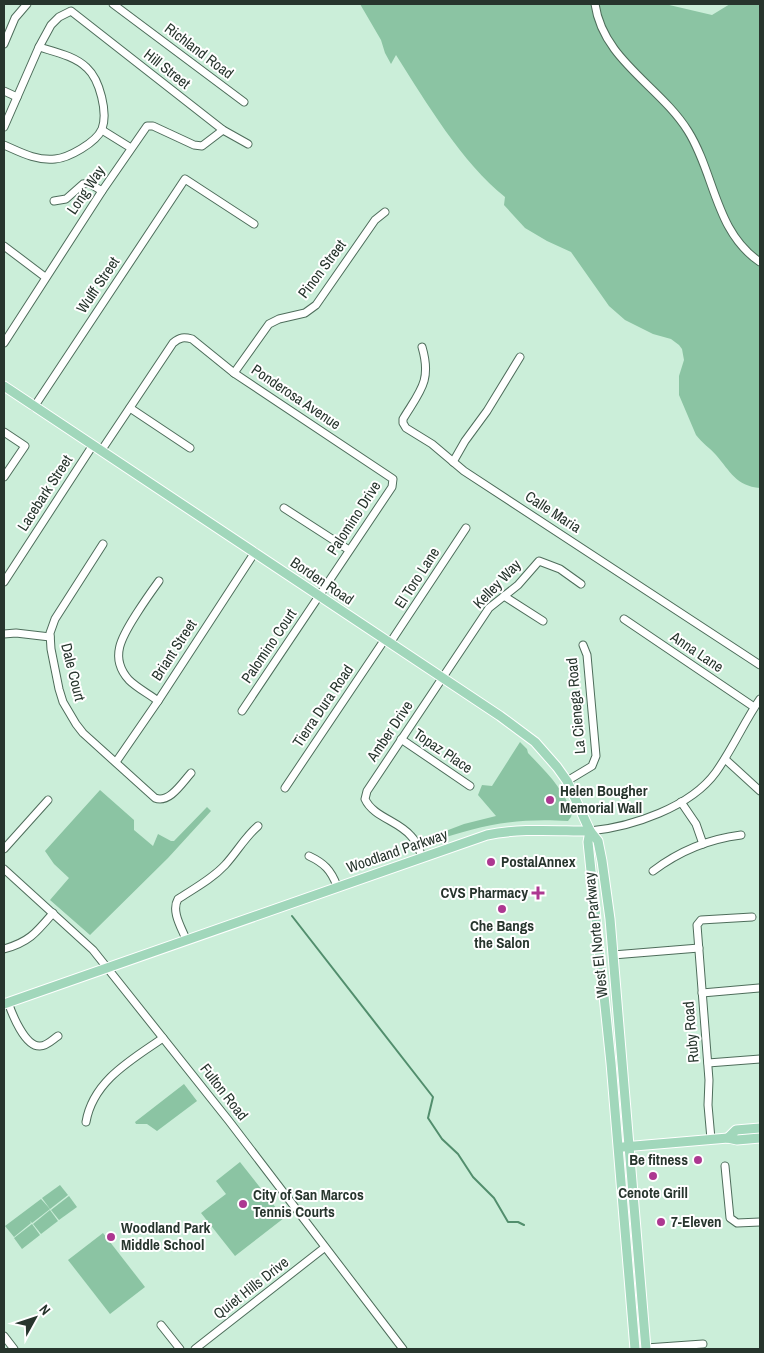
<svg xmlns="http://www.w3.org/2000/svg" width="764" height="1353" viewBox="0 0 764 1353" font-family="'Archivo Narrow',sans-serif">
  <rect width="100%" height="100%" fill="#cbeed9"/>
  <g fill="#8bc4a3">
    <path d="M360 4H665L712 15 730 4H760V488C736 486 730 471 716 455 710 448 702 443 696 435L679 395V376L684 360 682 349 679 345 671 339 653 334 625 320 609 306 571 252 547 241 525 228 504 205 505 197C462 163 426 102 396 55L391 64 385 53 381 40Z"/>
    <path d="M520 742 527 749 528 753C546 772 563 788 572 813L571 817 568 821C513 818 481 825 429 843L422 840 464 824 496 816 478 795 482 785 492 786Z"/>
    <path d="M100 790 134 820V830L153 846 158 834 171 841H174L207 807 211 811 168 858 90 935 50 900 69 878 54 864 45 851Z"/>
    <path d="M184 1084 197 1101 157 1131 147 1124H136L135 1122Z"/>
    <path d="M240 1162 284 1218 235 1256 201 1213 226 1194 216 1181Z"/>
    <path d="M60 1185 68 1195 50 1209 42 1198Z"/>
    <path d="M69 1196 77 1207 59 1220 51 1210Z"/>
    <path d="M41 1199 50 1209 32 1223 30 1221 31 1223 14 1237 5 1226Z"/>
    <path d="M50 1210 58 1221 41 1234 33 1224Z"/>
    <path d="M32 1224 40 1235 22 1249 14 1238Z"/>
    <path d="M103 1233 145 1287 110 1314 68 1260Z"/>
  </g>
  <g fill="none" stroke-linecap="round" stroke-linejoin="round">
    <path stroke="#528e6d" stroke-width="2" d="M292 916 433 1097 428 1118 442 1139 458 1154 473 1177 494 1198 508 1222H518L524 1225"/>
    <defs>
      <g id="minor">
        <path d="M113 4 244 102"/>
        <path d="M595 4C603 60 660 86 688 131 715 174 715 232 760 262"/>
        <path d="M4 44 15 18 27 4"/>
        <path d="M4 91 17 97"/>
        <path d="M4 127 39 47 51 25 59 17 71 11 223 130 248 144"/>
        <path d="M102 130 131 148"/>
        <path d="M4 145C20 152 36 161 55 159 68 158 96 143 102 129 108 113 100 80 87 68 75 56 55 52 39 47"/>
        <path d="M54 201 66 199 83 184 89 183 102 191"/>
        <path d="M4 246 45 277"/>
        <path d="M4 343 102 191 147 126H153L194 145 202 146 223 130"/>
        <path d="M422 347C432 381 420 391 403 419V423L406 428 432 444 464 471 760 665"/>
        <path d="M234 373 269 324 279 319 305 313 316 305 375 220 385 212"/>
        <path d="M34 407 185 179 254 224"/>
        <path d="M130 408 190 448"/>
        <path d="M4 432 25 446 4 477"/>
        <path d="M101 451 173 343C180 337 184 337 192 339L234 373 393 479 392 487 242 711"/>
        <path d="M453 462 465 441 487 411 520 357"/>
        <path d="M284 508 349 550"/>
        <path d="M103 544 55 619 50 633 51 649 59 689 63 702 76 724 83 733 155 798C169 804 182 783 191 773"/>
        <path d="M4 582 93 445"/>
        <path d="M504 596 543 621"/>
        <path d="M624 619 754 707"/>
        <path d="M4 634 16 633 50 637"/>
        <path d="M390 643 466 528"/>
        <path d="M158 701C149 694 137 688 129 680 108 657 123 635 137 613 144 602 151 592 159 581"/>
        <path d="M401 739 470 786"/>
        <path d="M725 759 760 791"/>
        <path d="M116 762 158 701 255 552"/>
        <path d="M567 781 592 766 596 756 587 655 583 645"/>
        <path d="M285 788 385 639"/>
        <path d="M681 802 696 824 703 844"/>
        <path d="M590 831C632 827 691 807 716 772 733 748 744 722 760 699"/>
        <path d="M4 849 48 800"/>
        <path d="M309 856C324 863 331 870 337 886"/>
        <path d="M422 857C419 849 417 842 411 836 399 821 373 817 365 799L367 791 489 608 518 585 539 561 560 569 581 584"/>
        <path d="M4 869 93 950 229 1121 403 1349"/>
        <path d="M653 871C678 852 709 839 741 835"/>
        <path d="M186 939C181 927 171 911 178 899 195 888 212 879 225 865 237 852 245 837 258 826"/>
        <path d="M4 949C29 942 36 933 53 913"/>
        <path d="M613 955 699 948"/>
        <path d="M702 993 759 988"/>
        <path d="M8 1002C12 1014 25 1047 40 1046 47 1046 52 1040 58 1036"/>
        <path d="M708 1063 760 1059"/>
        <path d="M86 1122C93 1081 131 1060 163 1038"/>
        <path d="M711 1139 708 1105 709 1080 697 925 701 920 752 917"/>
        <path d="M725 1166 730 1218 737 1223 760 1222"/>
        <path d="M161 1325 180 1349"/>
        <path d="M4 1336 14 1349"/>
        <path d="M646 1348 703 1344"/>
        <path d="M195 1349 324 1248"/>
      </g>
      <g id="major">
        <path d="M4 386 500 716 535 742 557 767 567 781 590 831 598 841 602 861 610 919 646 1349"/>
        <path d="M590 831 588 842 611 1063 635 1349"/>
        <path d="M4 1004 487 835C520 828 556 831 590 831"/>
        <path d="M728 1138 736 1130 760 1128"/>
        <path d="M623 1147 728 1138 737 1140 760 1138"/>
      </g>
    </defs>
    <use href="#minor" stroke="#4e6d5b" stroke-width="9"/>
    <use href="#major" stroke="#fff" stroke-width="11"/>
    <use href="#minor" stroke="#fff" stroke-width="7"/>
    <use href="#major" stroke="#a1d7bb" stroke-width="9"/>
  </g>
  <g fill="#ad3891" stroke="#fff" stroke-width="2">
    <circle cx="550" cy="800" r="5"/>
    <circle cx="491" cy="862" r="5"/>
    <path d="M535.5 885.5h5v5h5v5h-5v5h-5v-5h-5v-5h5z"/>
    <circle cx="502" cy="909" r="5"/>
    <circle cx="698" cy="1160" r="5"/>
    <circle cx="653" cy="1176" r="5"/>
    <circle cx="243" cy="1204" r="5"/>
    <circle cx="661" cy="1222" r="5"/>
    <circle cx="111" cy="1237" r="5"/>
  </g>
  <g text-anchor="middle" stroke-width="4" stroke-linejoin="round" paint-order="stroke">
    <g font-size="15" fill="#27352d" stroke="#fff">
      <text transform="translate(199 51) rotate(37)" y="5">Richland Road</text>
      <text transform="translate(167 69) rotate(38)" y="5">Hill Street</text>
      <text transform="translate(86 190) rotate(-56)" y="5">Long Way</text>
      <text transform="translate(322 269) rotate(-53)" y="5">Pinon Street</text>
      <text transform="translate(98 285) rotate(-56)" y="5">Wulff Street</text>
      <text transform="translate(296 397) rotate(34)" y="5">Ponderosa Avenue</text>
      <text transform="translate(45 493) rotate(-57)" y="5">Lacebark Street</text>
      <text transform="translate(553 512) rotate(33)" y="5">Calle Maria</text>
      <text transform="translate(354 518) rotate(-57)" y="5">Palomino Drive</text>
      <text transform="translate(417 578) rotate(-57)" y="5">El Toro Lane</text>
      <text transform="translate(322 581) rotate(34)" y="5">Borden Road</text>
      <text transform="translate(497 584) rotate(-46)" y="5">Kelley Way</text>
      <text transform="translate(269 646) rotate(-56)" y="5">Palomino Court</text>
      <text transform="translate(174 650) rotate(-57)" y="5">Briant Street</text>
      <text transform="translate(697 652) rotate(34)" y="5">Anna Lane</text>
      <text transform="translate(73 672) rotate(76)" y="5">Dale Court</text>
      <text transform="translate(323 706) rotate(-56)" y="5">Tierra Dura Road</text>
      <text transform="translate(576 706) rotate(-95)" y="5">La Cienega Road</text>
      <text transform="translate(390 731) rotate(-56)" y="5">Amber Drive</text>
      <text transform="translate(443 751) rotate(34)" y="5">Topaz Place</text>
      <text transform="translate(397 851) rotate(-19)" y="5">Woodland Parkway</text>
      <text transform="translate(596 935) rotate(-96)" y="5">West El Norte Parkway</text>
      <text transform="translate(691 1032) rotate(-95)" y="5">Ruby Road</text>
      <text transform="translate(224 1092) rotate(52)" y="5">Fulton Road</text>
      <text transform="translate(251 1288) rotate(-38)" y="5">Quiet Hills Drive</text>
    </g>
    <g font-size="15" font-weight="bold" fill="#27352d" stroke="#fff" text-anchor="start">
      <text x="560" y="796">Helen Bougher<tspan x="560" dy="17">Memorial Wall</tspan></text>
      <text x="501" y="867">PostalAnnex</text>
      <text x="528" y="898" text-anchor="end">CVS Pharmacy</text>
      <text x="502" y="931" text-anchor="middle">Che Bangs<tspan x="502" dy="17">the Salon</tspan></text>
      <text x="688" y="1165" text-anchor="end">Be fitness</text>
      <text x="653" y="1198" text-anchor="middle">Cenote Grill</text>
      <text x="253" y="1200">City of San Marcos<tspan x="253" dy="17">Tennis Courts</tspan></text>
      <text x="671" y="1227">7-Eleven</text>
      <text x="121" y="1233">Woodland Park<tspan x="121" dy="17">Middle School</tspan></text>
    </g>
  </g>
  <rect width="764" height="1353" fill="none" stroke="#27352d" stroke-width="10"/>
  <g transform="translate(35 1318) rotate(50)" stroke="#ffffff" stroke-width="4" paint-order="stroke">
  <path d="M0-4L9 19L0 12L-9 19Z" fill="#27352d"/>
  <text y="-8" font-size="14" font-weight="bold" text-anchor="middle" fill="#27352d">N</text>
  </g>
</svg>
